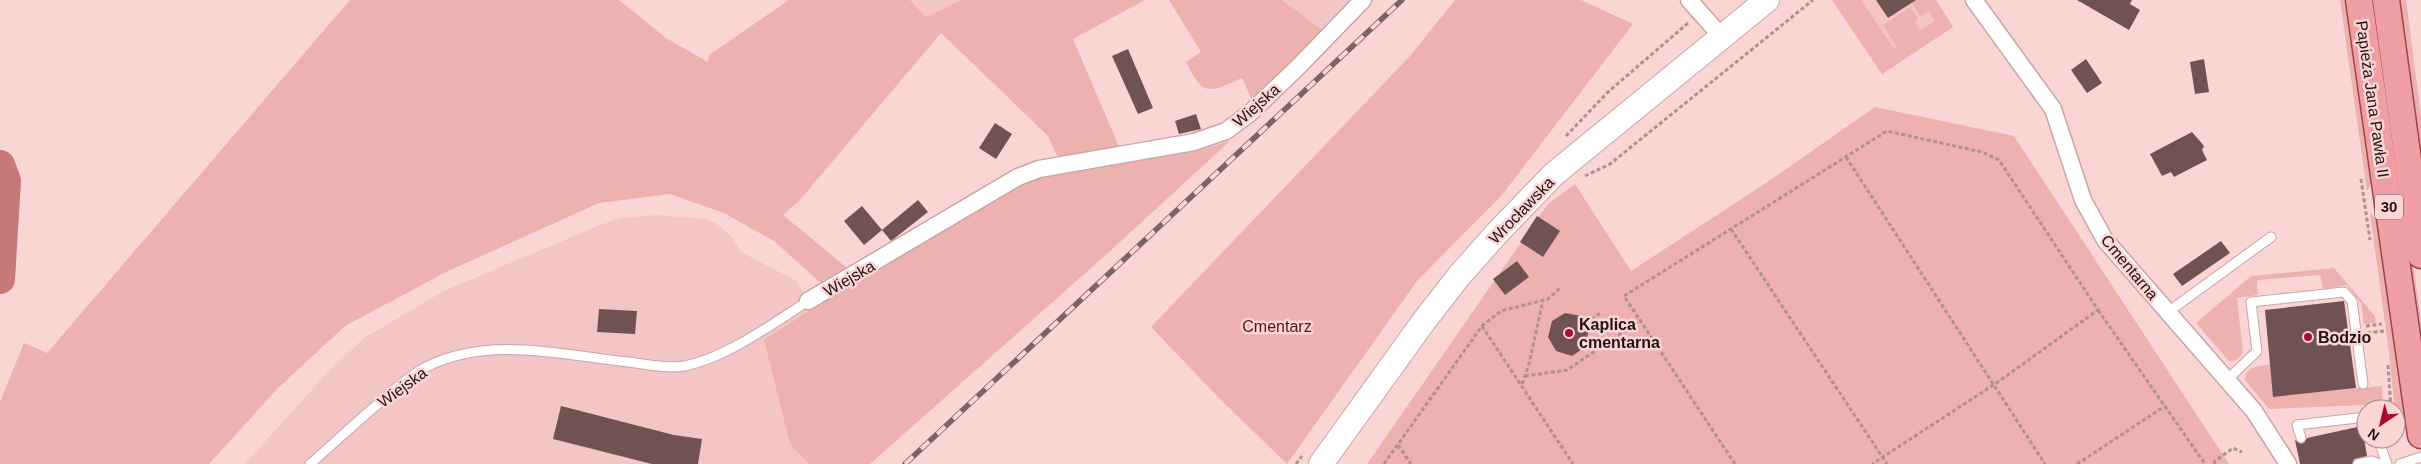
<svg xmlns="http://www.w3.org/2000/svg" width="2421" height="464" viewBox="0 0 2421 464" font-family="Arial,sans-serif">
  <rect width="100%" height="100%" fill="#fad5d4"/>
  <g fill="#f3c6c5">
    <path d="M910 0H960L926 17Z"/>
    <path d="M1282 0H1356L1325 32Z"/>
    <path d="M1832 0H1936L1953 27 1882 74Z"/>
    <path d="M657 215 704 219 717 224 732 237 741 252 795 280 813 308 764 340 790 443 809 464H245L328 372 364 338 444 291 600 225 621 218Z"/>
  </g>
  <g fill="#edb1b0">
    <path d="M350 0H619L666 38 708 62 709 55 789 0H910L926 17 960 0H1145L1073 39 1120 149 1059 160 1048 136 941 33 799 201 783 215 847 268 823 285 774 241 724 213 670 194 599 203 446 272 345 326 277 389 209 464H0V402L24 343 47 353Z"/>
    <path d="M1169 0H1282L1325 32 1253 102 1242 78C1209 93 1203 97 1186 62L1201 52Z"/>
    <path d="M1455 0H1581L1633 24 1502 195 1417 281 1287 464 1219 398 1151 327 1410 56Z"/>
    <path d="M1832 0H1861L1894 49 1897 47 1883 25 1910 7 1918 19 1915 22 1920 31 1935 21 1929 11 1921 17 1910 0H1936L1953 27 1882 74Z"/>
    <path d="M2340 0H2350L2373 181 2367 191Z"/>
    <path d="M2395 0H2406L2421 115V165Z"/>
    <path d="M1875 107 2014 136 2229 464H1367L1547 205 1575 184 1631 271 1766 183Z"/>
    <path d="M1230 141 1108 253 870 464H809L790 444 764 340 813 308 1013 189 1044 176 1204 149Z"/>
    <path d="M2401 180 2421 320V365L2408 274Z"/>
    <path d="M2370 213 2380 222 2405 409H2398L2394 403 2389 353Z"/>
    <path d="M2334 268 2375 316 2376 323 2364 324 2361 303 2347 285 2323 289 2320 275 2257 280 2258 295 2237 298 2243 353C2239 358 2235 362 2229 361L2196 323 2251 276Z"/>
    <path d="M2270 364 2274 396 2382 386 2383 409H2370L2365 405 2269 409 2245 380 2246 374 2251 368Z"/>
  </g>
  <g fill="none" stroke-linecap="round" stroke-linejoin="round">
    <path stroke="#c87879" stroke-width="30" d="M0 165 6 181 0 279"/>
  </g>
  <g fill="#715252">
    <path d="M1876 0H1916L1888 18Z"/>
    <path d="M2077 0H2132L2130 4 2140 10 2129 30Z"/>
    <path d="M1128 49 1153 108 1138 114 1112 56Z"/>
    <path d="M2086 59 2102 83 2087 93 2071 70Z"/>
    <path d="M2204 59 2209 92 2195 94 2190 62Z"/>
    <path d="M1196 114 1201 129 1179 134 1175 121Z"/>
    <path d="M995 123 1012 134 996 159 979 148Z"/>
    <path d="M2192 132 2204 146 2202 150 2207 160 2174 177 2171 172 2162 176 2150 154Z"/>
    <path d="M918 200 928 212 891 241 882 230Z"/>
    <path d="M862 206 882 230 864 245 844 221Z"/>
    <path d="M1537 216 1560 231 1543 257 1520 242Z"/>
    <path d="M2221 241 2230 253 2182 286 2173 274Z"/>
    <path d="M1517 261 1529 277 1505 295 1493 279Z"/>
    <path d="M2344 301 2356 388 2273 397 2265 310Z"/>
    <path d="M599 309 637 311 635 334 597 332Z"/>
    <path d="M1565 313 1581 316 1589 329 1585 347 1572 356 1556 351 1548 337 1552 321Z"/>
    <path d="M561 406 674 435 702 439 698 464H652L553 439Z"/>
    <path d="M2362 426 2367 456 2354 459 2352 464H2300L2295 440 2302 444 2307 438Z"/>
  </g>
  <g fill="none" stroke-linecap="round" stroke-linejoin="round">
    <defs>
      <g id="service">
        <path d="M2168 312 2271 237"/>
        <path d="M2226 381 2257 351 2251 302 2344 292 2352 301 2363 384"/>
        <path d="M2301 438 2297 425 2366 417"/>
        <path d="M2378 439 2387 464"/>
        <path d="M310 464C331 446 351 427 372 409 389 394 406 378 426 367 488 335 563 355 628 362 646 364 666 369 684 366 724 359 774 323 808 301"/>
        <path d="M2358 464 2372 461 2380 464"/>
        <path d="M2400 464 2421 457"/>
      </g>
      <g id="minor">
        <path d="M1689 0 1722 37"/>
        <path d="M1974 0 2053 109 2083 200 2105 240 2254 411 2288 464"/>
        <path d="M808 301 1018 177 1039 169 1194 142 1226 131 1250 113 1299 66 1363 0"/>
      </g>
      <path id="secondary" d="M1321 464 1424 321 1459 276 1498 232 1554 174 1767 0"/>
      <g id="primary">
        <path d="M2359 0 2421 435"/>
        <path d="M2386 0 2421 255"/>
      </g>
    </defs>
    <use href="#service" stroke="#c8a5a4" stroke-width="11"/>
    <use href="#minor" stroke="#c8a5a4" stroke-width="19"/>
    <use href="#secondary" stroke="#c8a5a4" stroke-width="26"/>
    <use href="#primary" stroke="#a04349" stroke-width="29"/>
    <g stroke="#ae9191" stroke-width="3" stroke-dasharray="4 2.5" stroke-linecap="butt">
      <path d="M1566 136 1608 92 1688 23"/>
      <path d="M1846 157 2045 464"/>
      <path d="M1585 176 1610 164 1813 0"/>
      <path d="M2361 179 2370 240"/>
      <path d="M1731 229 1887 464"/>
      <path d="M2098 310 2205 464"/>
      <path d="M1586 323 1602 312"/>
      <path d="M1482 326 1573 464"/>
      <path d="M2366 326 2382 324"/>
      <path d="M2367 333 2384 331"/>
      <path d="M2388 365 2391 409"/>
      <path d="M1525 376 1567 370 1641 320"/>
      <path d="M1522 384 1529 364 1543 300"/>
      <path d="M1398 445 1411 464"/>
      <path d="M1296 464 1302 456"/>
      <path d="M1384 464 1482 326 1501 311 1548 299 1560 288"/>
      <path d="M1735 464 1624 296 1887 131 1982 152 1999 160 2098 310 1995 384 1872 464"/>
      <path d="M2077 464 2165 406"/>
      <path d="M2214 464 2215 461 2233 448 2242 452"/>
    </g>
    <use href="#service" stroke="#fff" stroke-width="9"/>
    <use href="#minor" stroke="#fff" stroke-width="16"/>
    <use href="#secondary" stroke="#fff" stroke-width="24"/>
    <use href="#primary" stroke="#ef9ea3" stroke-width="26"/>
    <defs>
      <path id="rail" d="M905 464 1402 0"/>
    </defs>
    <use href="#rail" stroke="#7b6464" stroke-width="5.5"/>
    <use href="#rail" stroke="#fad5d4" stroke-width="4" stroke-dasharray="11" stroke-linecap="butt"/>
  </g>
  <g fill="#a60c2d" stroke="#fad5d4" stroke-width="2">
    <circle cx="1569" cy="333" r="5"/>
    <circle cx="2308" cy="337" r="5"/>
  </g>
  <g text-anchor="middle" stroke-width="5" stroke-linejoin="round" paint-order="stroke">
    <rect fill="#fad5d4" stroke="#614e4e" stroke-width="1" x="2375" y="194.5" width="28" height="25" rx="4"/>
    <g font-size="15" font-weight="bold" fill="#201414">
      <text x="2389" y="212">30</text>
    </g>
    <g font-size="16" fill="#201414" stroke="#fad5d4">
      <text transform="translate(2373 99) rotate(82)" y="6">Papieża Jana Pawła II</text>
      <text transform="translate(1256 105) rotate(-41)" y="6">Wiejska</text>
      <text transform="translate(1521 210) rotate(-46)" y="6">Wrocławska</text>
      <text transform="translate(2130 267) rotate(50)" y="6">Cmentarna</text>
      <text transform="translate(849 278) rotate(-30)" y="6">Wiejska</text>
      <text transform="translate(402 387) rotate(-36)" y="6">Wiejska</text>
    </g>
    <g font-size="16" font-weight="bold" fill="#201414" stroke="#fad5d4" text-anchor="start">
      <text x="1579" y="330">Kaplica<tspan x="1579" dy="18">cmentarna</tspan></text>
      <text x="2318" y="343">Bodzio</text>
    </g>
    <g font-size="16" fill="#5a121a" stroke="#fad5d4">
      <text x="1277" y="332">Cmentarz</text>
    </g>
  </g>
  <g transform="translate(2381 424) rotate(215)"><circle r="24" fill="#fad5d4" stroke="#a38887"/>
  <path d="M0-4L9 19L0 12L-9 19Z" fill="#a60c2d"/>
  <text y="-8" font-size="14" font-weight="bold" text-anchor="middle" fill="#201414">N</text>
  </g>
</svg>
